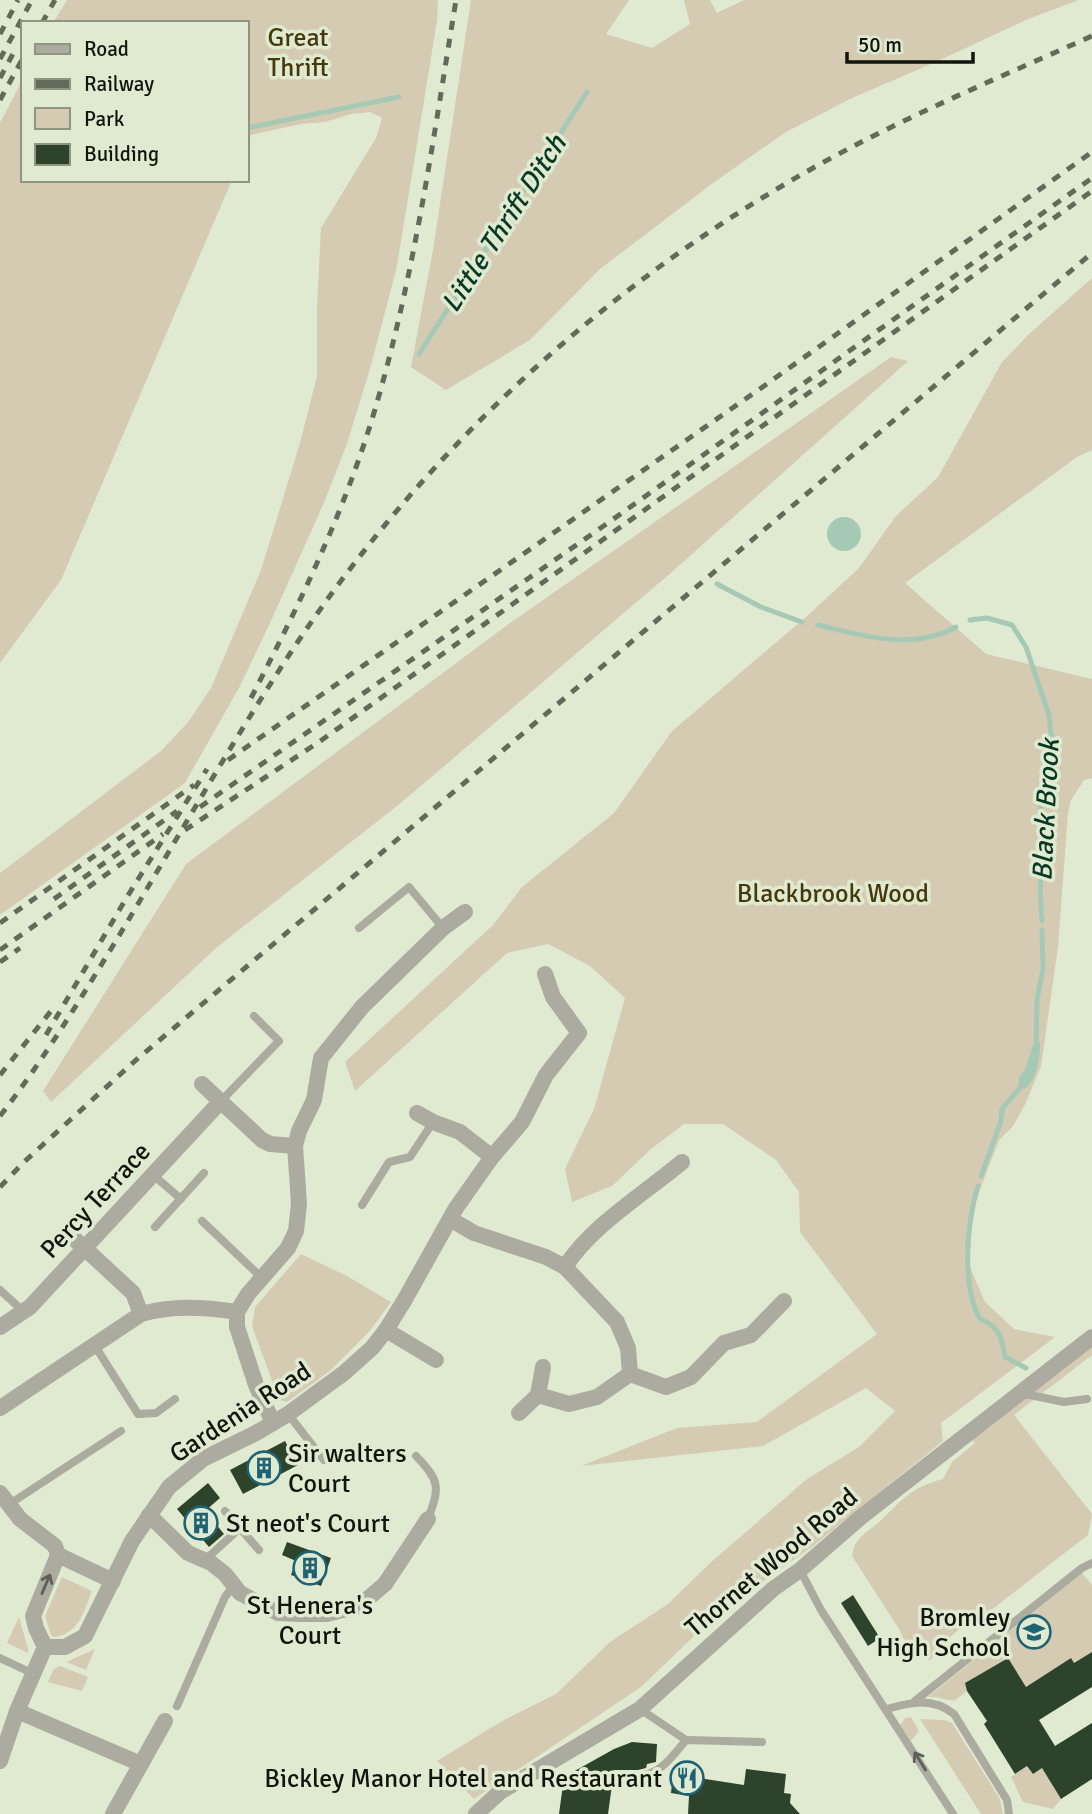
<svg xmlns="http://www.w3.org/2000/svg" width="1092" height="1814" viewBox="0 0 1092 1814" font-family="Signika,sans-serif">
  <rect width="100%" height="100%" fill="#e0ead0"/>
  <g fill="#d5cbb3">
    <path d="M67 0H438L437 21 397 266 372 362 347 444 323 505 270 623 240 686 185 783 0 915V873L161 751 189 721 211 688 261 570 300 443 317 376V307L321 228 376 138 382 118 370 112 351 114 325 122 301 124 251 135 247 145V23H53Z"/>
    <path d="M471 0H629L606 34 652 48 690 24 684 0H710L717 13 744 0H1079L1026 20 940 60 850 99 786 132 713 183 600 269 530 340 446 390 411 367 433 250Z"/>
    <path d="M23 79V180H232L61 580 0 663V123Z"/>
    <path d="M1092 278V450L1077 457 905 583 986 654 1092 679V778L1084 780 1071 800 1068 813 1058 947 1041 1066 1025 1105 1013 1126 999 1140 976 1200 967 1260 985 1302 1014 1329 1055 1337 941 1423 943 1441 813 1546 718 1613 641 1687 474 1799 437 1761 502 1721 556 1694 610 1642 668 1604 709 1564 807 1479 859 1447 895 1411 866 1388 763 1446 581 1466 677 1428 757 1422 877 1334 800 1232 799 1192 776 1160 723 1124H684L651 1149 612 1186 572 1202 565 1169 594 1109 625 998 590 966 548 944 507 953 355 1091 345 1062 494 924 522 887 614 813 672 731 806 617 859 568 895 517 938 477 1002 362 1028 335Z"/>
    <path d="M891 357 908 361 673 571 402 802 216 948 51 1102 43 1091 186 864 506 626Z"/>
    <path d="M301 1254 347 1276 391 1302 369 1332 330 1371 287 1402 279 1400 252 1326 255 1307Z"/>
    <path d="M1092 1329V1355L1014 1415 1092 1514 1088 1535 990 1611 968 1622 949 1638 945 1650 929 1660 910 1653 899 1629 852 1556C856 1535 865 1535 879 1522 903 1500 909 1488 943 1479L952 1462 975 1443 963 1430Z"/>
    <path d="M1082 1573 1092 1585V1652L1074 1663 1071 1658 1026 1687 1007 1658 965 1683 967 1691 954 1701 935 1697H928Z"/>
    <path d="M62 1577 92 1591C84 1611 79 1634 54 1637L51 1635 45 1616Z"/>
    <path d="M19 1617 28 1649V1653L7 1643Z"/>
    <path d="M95 1649 86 1670 66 1662Z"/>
    <path d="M60 1666 88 1677 82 1691 48 1682 53 1670Z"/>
    <path d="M911 1717 919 1731 911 1741 900 1725 905 1718Z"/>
    <path d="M920 1719 944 1720 952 1723 1000 1799 1003 1814H981Z"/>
    <path d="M1027 1766 1033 1774 1042 1768 1061 1799 1053 1809 1023 1802 1011 1777Z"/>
  </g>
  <g fill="#a5c9b5">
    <circle cx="844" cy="534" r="17"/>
    <path d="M1040 1042C1040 1057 1038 1080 1024 1089L1019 1085V1077L1025 1070 1033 1045Z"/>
  </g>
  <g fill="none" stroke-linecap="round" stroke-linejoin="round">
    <g stroke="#a5c9b5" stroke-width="5">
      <path d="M247 128 399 97"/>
      <path d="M419 354 587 92"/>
      <path d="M717 584 761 607 802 622"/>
      <path d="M970 620 987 618 1012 625 1026 647 1049 715 1053 753 1044 782 1040 813 1045 838 1040 887 1042 921"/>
      <path d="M818 625C864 636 912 651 956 627"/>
      <path d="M1036 1048 1037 1000 1043 969 1042 930"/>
      <path d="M981 1176 1001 1121 1002 1109 1024 1083"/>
      <path d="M978 1186C967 1221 961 1286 980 1319 999 1326 1002 1338 1005 1357L1026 1368"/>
    </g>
  </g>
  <g fill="#2e432c">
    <path d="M285 1441 298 1465 243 1494 230 1470Z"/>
    <path d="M208 1483 220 1498 205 1511 224 1534 209 1547 177 1509Z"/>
    <path d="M287 1542 331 1558 321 1586 291 1575 296 1561 282 1555Z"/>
    <path d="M853 1595 880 1638 868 1646 841 1603Z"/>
    <path d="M1092 1652V1687L1039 1720 1055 1746 1092 1723V1779L1061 1799 1042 1768 1033 1774 1027 1766 1015 1774 984 1724 987 1721 967 1691 965 1683 1008 1658 1026 1687 1071 1658 1074 1663Z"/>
    <path d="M632 1742 657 1744 656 1762 647 1764 646 1768 638 1770H614L608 1779 612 1785 608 1814H559L564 1777 614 1749Z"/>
    <path d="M746 1769 786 1774 784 1793 791 1794 790 1803 800 1814H688L689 1796 671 1793 673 1774 744 1785Z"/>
  </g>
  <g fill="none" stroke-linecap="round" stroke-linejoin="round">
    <g stroke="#abab9f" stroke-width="8">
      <path d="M359 928 409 887 443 928"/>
      <path d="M221 1101 279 1041 254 1016"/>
      <path d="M152 1174 181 1199"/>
      <path d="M362 1205 389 1162 410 1157 433 1122"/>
      <path d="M202 1221 262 1278"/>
      <path d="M155 1227 204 1173"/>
      <path d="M0 1290 23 1311"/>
      <path d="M95 1346 138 1414 156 1413 175 1399"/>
      <path d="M1020 1393 1064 1402 1087 1399"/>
      <path d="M288 1414 324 1460"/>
      <path d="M416 1456C440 1481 440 1487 428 1519"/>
      <path d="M8 1505 121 1431"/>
      <path d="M225 1511 259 1550"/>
      <path d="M204 1561 240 1528"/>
      <path d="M800 1570 821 1610 953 1814"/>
      <path d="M0 1658 34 1674"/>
      <path d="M915 1701 1082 1568 1092 1563"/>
      <path d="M177 1706 225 1597 234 1585"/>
      <path d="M640 1709 686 1740"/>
      <path d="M887 1709C911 1702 933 1697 954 1714L1007 1800 1009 1814"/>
      <path d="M615 1779C656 1776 660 1772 686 1740L762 1742"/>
    </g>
    <g stroke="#abab9f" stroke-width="16">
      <path d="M202 1084 262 1140 270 1144 295 1146"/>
      <path d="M417 1113 433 1122 460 1132 492 1157"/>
      <path d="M450 1219 474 1233 546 1257 565 1267 617 1322 628 1348 630 1374"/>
      <path d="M68 1233 133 1293 141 1314"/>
      <path d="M565 1267C591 1226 645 1193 682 1162"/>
      <path d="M0 1327 30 1307 221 1101"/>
      <path d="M386 1330 436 1360"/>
      <path d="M630 1374 666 1387 691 1377 724 1343 751 1335 784 1301"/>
      <path d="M538 1395 543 1367"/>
      <path d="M0 1408 141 1314C173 1305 204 1307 237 1312"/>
      <path d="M519 1413 538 1395 569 1404 597 1397 630 1374"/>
      <path d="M273 1423 256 1385 237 1327V1312L248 1294 288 1248 296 1231 299 1204 295 1146 299 1131 314 1100 321 1058 362 1007 443 928 465 912"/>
      <path d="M0 1493 20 1519 55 1546 58 1555"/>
      <path d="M149 1515 188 1553 211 1563 225 1574 240 1593 278 1613 299 1614H327L359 1606 385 1584 428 1519"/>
      <path d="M45 1647H65L85 1636 132 1541 169 1487 203 1459 256 1433 288 1414 344 1373 372 1348 386 1330 404 1301 456 1208 492 1157 522 1122 546 1075 579 1033 553 997 545 974"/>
      <path d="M45 1647 36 1628 33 1616 58 1555 113 1581"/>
      <path d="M17 1711 141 1764"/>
      <path d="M0 1761 17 1711 45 1647"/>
      <path d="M113 1814 165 1721"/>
      <path d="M476 1814 500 1792 640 1709 773 1589 800 1570 861 1517 1092 1337"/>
    </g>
    <g stroke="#646a5a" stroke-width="5" stroke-dasharray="9 9" stroke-linecap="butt">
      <path d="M42 23 55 0"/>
      <path d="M0 34 18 0"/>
      <path d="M0 59 32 0"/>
      <path d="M0 78 15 50"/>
      <path d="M0 100 23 58"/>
      <path d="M251 698C298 607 343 515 373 416 414 280 433 140 456 0"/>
      <path d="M228 760 764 386 1092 152"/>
      <path d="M200 807 605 525 1092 178"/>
      <path d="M185 830 319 742 1092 191"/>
      <path d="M54 899 177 811"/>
      <path d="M0 923 194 785"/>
      <path d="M0 950 163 834"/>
      <path d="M0 962 20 948"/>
      <path d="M46 1035 127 897 207 769"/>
      <path d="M0 1075 51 1011"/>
      <path d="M0 1116C42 1062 78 1003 114 944 175 843 233 739 299 640 429 447 604 287 806 172 897 120 996 79 1092 36"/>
      <path d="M0 1187 24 1162 136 1060 1092 253"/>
    </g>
  </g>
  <defs><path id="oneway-shaft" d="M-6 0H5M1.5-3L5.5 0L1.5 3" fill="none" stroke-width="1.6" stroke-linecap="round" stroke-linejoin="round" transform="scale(1.75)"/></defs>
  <g stroke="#5e6056">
    <use href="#oneway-shaft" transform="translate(46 1584) rotate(-67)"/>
    <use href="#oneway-shaft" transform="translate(920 1761) rotate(-122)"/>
  </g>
  <defs>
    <symbol id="building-ring" viewBox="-11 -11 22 22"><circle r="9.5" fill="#e0ead0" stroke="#1d6374" stroke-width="1.5"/><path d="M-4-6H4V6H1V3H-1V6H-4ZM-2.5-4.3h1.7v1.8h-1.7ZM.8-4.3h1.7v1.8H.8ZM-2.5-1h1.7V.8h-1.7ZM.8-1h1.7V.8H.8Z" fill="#1d6374"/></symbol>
    <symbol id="school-ring" viewBox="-11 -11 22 22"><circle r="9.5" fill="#e0ead0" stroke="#1d6374" stroke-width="1.5"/><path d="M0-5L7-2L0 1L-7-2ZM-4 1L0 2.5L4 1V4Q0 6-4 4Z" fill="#1d6374"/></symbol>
    <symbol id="restaurant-ring" viewBox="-11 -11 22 22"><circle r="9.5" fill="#e0ead0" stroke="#1d6374" stroke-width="1.5"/><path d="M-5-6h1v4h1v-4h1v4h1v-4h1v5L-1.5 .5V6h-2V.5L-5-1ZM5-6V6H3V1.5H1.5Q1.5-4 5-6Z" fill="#1d6374"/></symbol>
  </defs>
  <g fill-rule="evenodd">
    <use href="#building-ring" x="245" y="1449" width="38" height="38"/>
    <use href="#building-ring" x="182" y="1504" width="38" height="38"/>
    <use href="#building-ring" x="291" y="1549" width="38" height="38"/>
    <use href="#school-ring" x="1015" y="1613" width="38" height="38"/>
    <use href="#restaurant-ring" x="668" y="1759" width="38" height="38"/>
  </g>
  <g text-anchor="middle" stroke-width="7" stroke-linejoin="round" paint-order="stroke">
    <g font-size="26" fill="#47370c" stroke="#e0ead0">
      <text x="298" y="46">Great<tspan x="298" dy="30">Thrift</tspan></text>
      <text x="833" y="902">Blackbrook Wood</text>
    </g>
    <g font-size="26" fill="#12150d" stroke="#e0ead0">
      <text transform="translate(95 1200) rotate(-47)" y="9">Percy Terrace</text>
      <text transform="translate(240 1412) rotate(-33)" y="9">Gardenia Road</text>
      <text transform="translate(771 1562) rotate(-40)" y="9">Thornet Wood Road</text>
    </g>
    <g font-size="26" fill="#12150d" stroke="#e0ead0" text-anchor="start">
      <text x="288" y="1462">Sir walters<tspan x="288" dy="30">Court</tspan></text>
      <text x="226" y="1532">St neot's Court</text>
      <text x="310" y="1614" text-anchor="middle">St Henera's<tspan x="310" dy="30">Court</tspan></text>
      <text x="1010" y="1626" text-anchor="end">Bromley<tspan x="1010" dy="30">High School</tspan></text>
      <text x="662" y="1787" text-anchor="end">Bickley Manor Hotel and Restaurant</text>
    </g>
    <g font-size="28" font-style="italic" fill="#093925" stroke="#e0ead0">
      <text transform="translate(503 223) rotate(-57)" y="10">Little Thrift Ditch</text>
      <text transform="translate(1045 810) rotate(-87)" y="10">Black Brook</text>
    </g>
  </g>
  <rect x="21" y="21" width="228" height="161" fill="#e0ead0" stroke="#8e9582" stroke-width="2"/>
  <rect x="35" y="44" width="35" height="10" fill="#abab9f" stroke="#8e9582" stroke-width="2"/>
  <text x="84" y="56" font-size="21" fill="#12150d">Road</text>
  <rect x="35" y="79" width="35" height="10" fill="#646a5a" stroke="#8e9582" stroke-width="2"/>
  <text x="84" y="91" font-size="21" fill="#12150d">Railway</text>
  <rect x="35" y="108" width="35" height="21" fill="#d5cbb3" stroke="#8e9582" stroke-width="2"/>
  <text x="84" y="126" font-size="21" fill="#12150d">Park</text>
  <rect x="35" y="144" width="35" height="21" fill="#2e432c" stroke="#8e9582" stroke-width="2"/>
  <text x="84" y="161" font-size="21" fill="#12150d">Building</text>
  <path d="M847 52v10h126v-10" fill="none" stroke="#12150d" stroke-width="3.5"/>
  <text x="858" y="52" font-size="21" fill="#12150d" stroke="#e0ead0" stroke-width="5" paint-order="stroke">50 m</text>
</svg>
